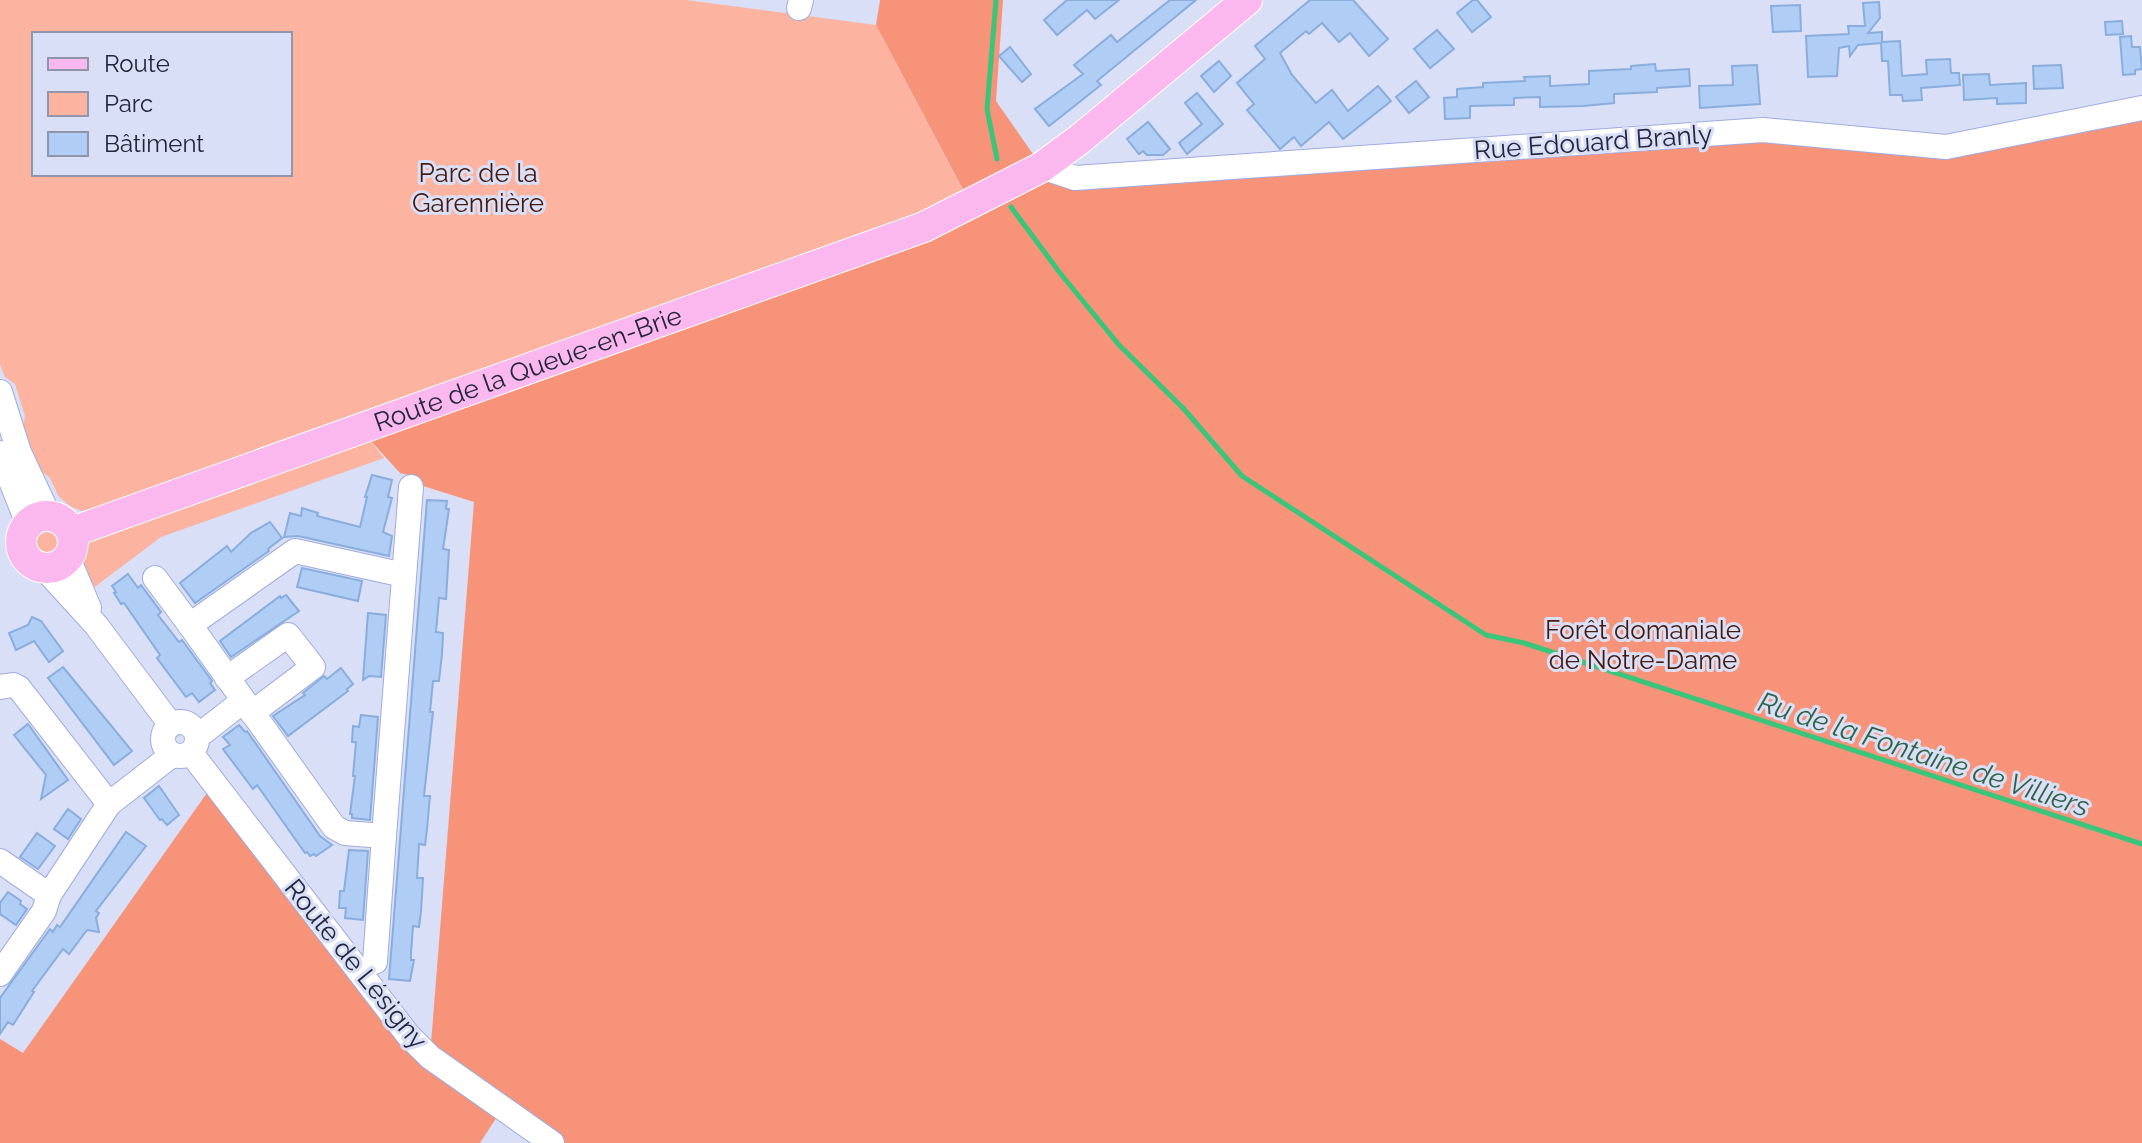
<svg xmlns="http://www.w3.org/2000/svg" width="2142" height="1143" viewBox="0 0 2142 1143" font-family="Raleway,sans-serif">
  <rect width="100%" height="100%" fill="#d9dff6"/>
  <g fill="#fcb3a0" fill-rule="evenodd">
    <path d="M0 0H686L876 25 970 204 104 506 82 511 70 506 59 497 50 478 38 469 22 432 25 416 15 384 5 377 0 365ZM34 34H290V174H34Z"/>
    <path d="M368 438 384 458 161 537 92 589 76 557 83 543Z"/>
    <circle cx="47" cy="540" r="13"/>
  </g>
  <path fill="#f79379" d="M880 0H1003L996 101 1042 167 1073 181 1760 137 1942 151 2142 108V1143H554L502 1109 480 1143H0V1039L23 1053 214 783 430 1056 474 502 420 485 421 478 400 473 368 438 970 203 876 25Z"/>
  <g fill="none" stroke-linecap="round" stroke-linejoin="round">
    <g stroke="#3ac57b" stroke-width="5">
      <path d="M996 0 987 109 997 159"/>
      <path d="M1011 207 1060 273 1119 345 1183 408 1242 476 1486 635 1524 643 2142 844"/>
    </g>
  </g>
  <g fill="#b0cef5" stroke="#89addc" stroke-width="2">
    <path d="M1067 0H1119L1095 19 1087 10 1057 35 1044 20Z"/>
    <path d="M1170 0H1196L1097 81 1101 85 1049 126 1035 109 1083 74 1074 65 1111 35 1117 42Z"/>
    <path d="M1310 0H1353L1388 39 1369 56 1350 33 1339 42 1322 23 1309 34 1306 31 1280 53 1292 75 1316 103 1332 90 1348 111 1378 86 1391 101 1343 139 1329 122 1301 146 1294 137 1280 149 1247 110 1254 104 1237 83 1265 59 1255 46Z"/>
    <path d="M1473 0H1477L1491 17 1472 32 1457 13Z"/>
    <path d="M1879 2 1880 18 1868 33 1882 32V42L1900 41 1902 76 1927 74 1926 60 1950 59 1951 73H1959L1960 85 1921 88 1922 100 1903 101 1902 95H1890L1888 61H1882L1881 43 1858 45 1850 56 1849 46 1839 48 1837 76 1808 77 1806 36 1849 34 1848 26H1865L1863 3Z"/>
    <path d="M1800 5 1801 31 1773 32 1771 6Z"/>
    <path d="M2122 21 2123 34 2106 35 2105 22Z"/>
    <path d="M1437 30 1454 49 1430 68 1414 49Z"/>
    <path d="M2131 36 2132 47H2140L2142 69 2135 70V74L2123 75 2120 37Z"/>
    <path d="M1010 47 1031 74 1022 82 999 56Z"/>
    <path d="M1219 61 1231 76 1214 92 1201 76Z"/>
    <path d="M1655 64 1656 71 1689 69 1690 86 1657 88V92L1614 94V103L1583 106 1540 107V97L1514 98V105L1470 106V118L1445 119 1444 98 1457 97V89L1483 87V83L1525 81 1524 77 1550 76V86L1589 84V71L1631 69V66Z"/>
    <path d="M1757 65 1760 104 1700 108 1699 86 1733 85 1732 66Z"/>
    <path d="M2061 65 2063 88 2034 89 2033 66Z"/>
    <path d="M1989 74 1990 85 2026 83V103L1997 104V98L1964 100 1963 75Z"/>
    <path d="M1416 81 1429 97 1409 113 1396 97Z"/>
    <path d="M1197 93 1223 124 1187 154 1179 143 1202 124 1185 103Z"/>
    <path d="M1148 122 1170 149 1163 155H1147L1143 151 1139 154 1127 139Z"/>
    <path d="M372 475 392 480 388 497 392 498 383 532 392 536 389 556 298 536 284 537 290 513 301 516 302 508 318 513 317 516 360 527 367 497H365Z"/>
    <path d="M427 500 447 501 446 509H449L443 549 449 550 446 599 439 598 436 632 443 633 442 654 439 681H433L430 712H433L424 796H430L427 829 425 845 419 844 417 878H423L421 911 419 927 413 926 411 953V960H414L410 981 389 979Z"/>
    <path d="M270 522 282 538 268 549 269 551 195 603 180 583 227 546 231 552 251 533Z"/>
    <path d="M302 568 362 581 358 601 297 587Z"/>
    <path d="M128 574 138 588 141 585 161 612 158 615 179 642 182 640 212 681 210 683 215 690 199 702 192 693 186 697 157 658 160 655 124 603 121 604 114 593 116 592 112 586Z"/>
    <path d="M286 595 299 611 231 657 220 641 280 596 281 598Z"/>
    <path d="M368 613 386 615 381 677 369 676 363 680Z"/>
    <path d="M32 617 41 621 63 651 49 662 34 641 16 650 9 633 28 625Z"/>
    <path d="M63 667 132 751 114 765 48 678Z"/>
    <path d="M341 668 353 684 347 689 348 691 288 736 273 716 305 695 303 693 324 676 327 679Z"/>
    <path d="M361 715 378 717 370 820 352 818V814H350L355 776H353L356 742H352L353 726 359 727Z"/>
    <path d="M28 724 68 780 41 799 46 775 14 735Z"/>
    <path d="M239 725 245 732 247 731 320 836 332 845 316 856 314 854 310 856 307 852 305 853 257 785 253 789 223 749 230 745 223 737Z"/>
    <path d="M159 786 179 815 167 825 162 819 160 820 144 798Z"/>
    <path d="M68 809 81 819 68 839 54 829Z"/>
    <path d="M126 832 146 846 96 911 99 913 96 918 99 932 87 930 69 954 63 949 32 991 34 992 13 1025 8 1022 0 1034V998L50 929 53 932 57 925 60 927Z"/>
    <path d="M37 833 55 846 38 869 20 857Z"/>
    <path d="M349 850 368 851 363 920 345 918 346 908H339L340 891H344Z"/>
    <path d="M8 892 21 901 20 904 27 909 16 925 0 914V903Z"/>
  </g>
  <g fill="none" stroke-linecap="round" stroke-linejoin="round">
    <defs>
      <g id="minor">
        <path d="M799 8 801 0"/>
        <path d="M1042 167 1075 178 1763 130 1946 147 2142 108"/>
        <path d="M0 392 19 452 49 516"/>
        <path d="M0 453 28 524"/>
        <path d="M68 558 89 608"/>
        <path d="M44 568 96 625 171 725"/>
        <path d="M404 575 295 551 190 625 334 827 345 833 384 836 411 487"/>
        <path d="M155 578 190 625"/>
        <path d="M227 678 288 635 313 667 252 713"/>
        <path d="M0 687 13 685 19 688 109 804"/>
        <circle cx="180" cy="739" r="17"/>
        <path d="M197 737 243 701"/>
        <path d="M191 753 408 1035 430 1057 552 1143"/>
        <path d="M0 861 49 895 109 804 172 755"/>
        <path d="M375 962 384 836"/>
        <path d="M0 974 44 911 49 895"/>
      </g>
      <g id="major">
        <circle cx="47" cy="542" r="26"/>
        <path id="s1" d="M72 532 924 227 1042 167 1080 139 1247 0"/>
      </g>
    </defs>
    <use href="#minor" stroke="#a0abe1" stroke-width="26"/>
    <use href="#major" stroke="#fff" stroke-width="32"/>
    <use href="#minor" stroke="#fff" stroke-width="24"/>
    <use href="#major" stroke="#fbb8ee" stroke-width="30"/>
  </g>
  <g text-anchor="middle" stroke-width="6" stroke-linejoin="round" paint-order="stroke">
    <g font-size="26" fill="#22263c" stroke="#d9dff6">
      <text transform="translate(1593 142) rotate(-4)" y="9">Rue Edouard Branly</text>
      <text dy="9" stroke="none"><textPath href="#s1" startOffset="484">Route de la Queue-en-Brie</textPath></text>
      <text transform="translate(356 964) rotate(51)" y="9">Route de Lésigny</text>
    </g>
    <g font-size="26" fill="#491a0e" stroke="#d9dff6">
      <text x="478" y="182">Parc de la<tspan x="478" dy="30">Garennière</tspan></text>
      <text x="1643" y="639">Forêt domaniale<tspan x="1643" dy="30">de Notre-Dame</tspan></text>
    </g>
    <g font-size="28" font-style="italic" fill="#306344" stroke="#d9dff6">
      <text transform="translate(1924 754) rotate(18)" y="10">Ru de la Fontaine de Villiers</text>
    </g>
  </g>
  <rect x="32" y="32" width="260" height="144" fill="#d9dff6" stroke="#9095ac" stroke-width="2"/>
  <rect x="48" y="58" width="40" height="12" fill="#fbb8ee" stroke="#9095ac" stroke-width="2"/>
  <text x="104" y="72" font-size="24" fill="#22263c">Route</text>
  <rect x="48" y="92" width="40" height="24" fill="#fcb3a0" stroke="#9095ac" stroke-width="2"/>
  <text x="104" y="112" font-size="24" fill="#22263c">Parc</text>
  <rect x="48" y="132" width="40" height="24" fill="#b0cef5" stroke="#9095ac" stroke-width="2"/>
  <text x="104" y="152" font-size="24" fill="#22263c">Bâtiment</text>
</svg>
